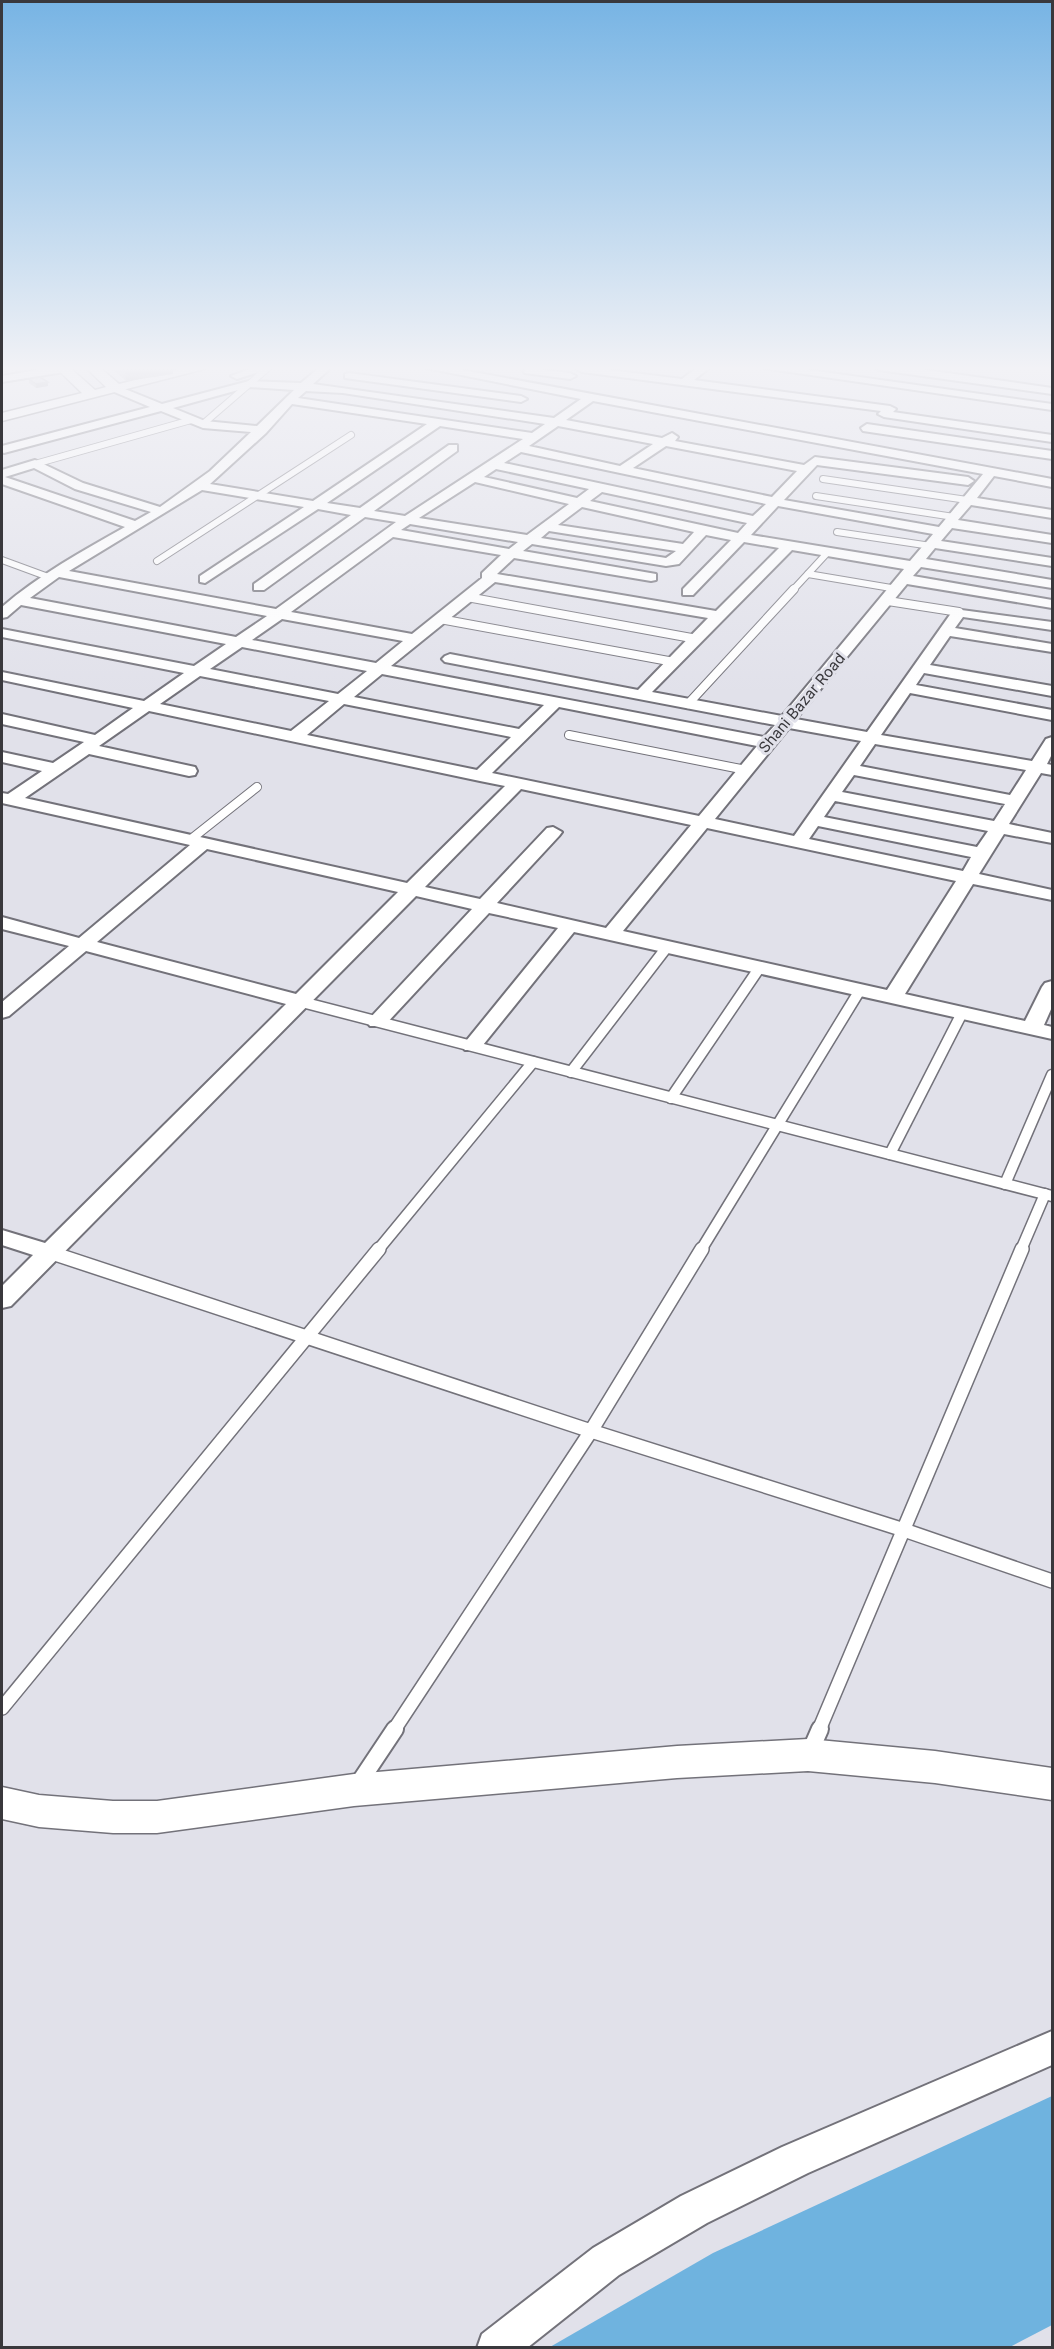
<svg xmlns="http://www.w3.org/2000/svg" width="1054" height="2349" viewBox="0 0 1054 2349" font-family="Inter,sans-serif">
  <rect width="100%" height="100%" fill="#e1e1ea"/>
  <path fill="#6fb3df" d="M1052 2096V2325L1010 2347H550L713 2253Z"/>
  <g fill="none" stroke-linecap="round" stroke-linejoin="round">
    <defs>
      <g id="service-far4">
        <path d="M203 424 269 367"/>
        <path d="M35 464 191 420"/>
        <path d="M823 479 967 500"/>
        <path d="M816 496 954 517"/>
        <path d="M837 532 931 546"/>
        <path d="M2 560 51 578"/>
        <path d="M157 561 351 435"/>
        <path d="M808 574 897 589"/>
        <path d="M793 590 828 552"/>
      </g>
      <g id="service-far3">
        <path d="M467 597 697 639"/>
        <path d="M888 601 959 612"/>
        <path d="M440 619 674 662"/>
        <path d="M688 704 794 589"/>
        <path d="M569 735 746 770"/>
        <path d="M190 840 257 787"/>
      </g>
      <g id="service-far2">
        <path d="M298 1001 1052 1196"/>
        <path d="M571 1072 667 947"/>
        <path d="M671 1098 760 967"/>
        <path d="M890 1154 962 1013"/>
        <path d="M1005 1184 1052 1075"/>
        <path d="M378 1250 533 1062"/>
        <path d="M701 1250 860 990"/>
        <path d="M1021 1250 1045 1194"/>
      </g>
      <g id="service-far1">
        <path d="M49 1252 591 1431 904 1530 1052 1581"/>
        <path d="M2 1708 379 1249"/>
        <path d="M394 1730 591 1431 702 1249"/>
        <path d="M819 1730 1022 1249"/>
      </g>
      <g id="service">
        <path d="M810 1752 820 1729"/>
        <path d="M359 1783 395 1729"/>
      </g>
      <g id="minor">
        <path d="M59 366 70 369 64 372 2 382V376Z"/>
        <path d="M258 366H277L237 379 231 376Z"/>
        <path d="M321 366H333L313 384 554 418 581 399 416 366H441L1052 479V487L994 476 977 498 1052 510V518L971 505 958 520 1052 535V543L952 528 941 541 1052 558V566L935 548 926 559 1052 580V588L921 567 913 576 1052 600V608L907 584 796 719 867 732 954 609 1052 622V630L963 617 955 628 1052 644V652L950 636 930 665 1052 686V696L924 673 916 685 1052 710V720L910 693 881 735 1032 761 1046 739 1052 737V754L1047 764 1052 765V775L1041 773 1009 824 1052 833V843L1004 834 979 874 1052 890V900L973 884 905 994 1025 1021 1042 987 1045 983 1052 981V1007L1044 1025 1052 1027V1039L574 932 479 1050H465L462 1046 558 928 489 913 384 1026H370L367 1022 370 1018 472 909 416 896 11 1306 2 1308V1286L33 1255 2 1245V1230L45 1243 286 1004 86 951 9 1016 2 1018V1002L69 946 2 929V917L79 938 190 845 2 803V793L8 794 42 771 2 762V752L53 763 84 742 2 724V714L95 735 133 708 2 680V672L144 701 184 673 2 637V629L194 666 226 644 21 605 7 617 2 618V607C39 575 82 551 125 527L2 484V470L35 460 83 483 160 507 210 471 251 432 203 428 161 411 4 453 2 452V446L150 407 112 391V387H120L162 404 249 381 301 383ZM249 387 294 390 257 426 205 421 173 408ZM306 391 343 393 545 424 532 433 298 398ZM593 401 983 474 939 527 784 500 817 465 968 485 974 481 968 477 815 457 804 465 675 441 678 437 672 433 662 438 566 420ZM292 404 427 424 313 501 210 484 266 433ZM440 426 523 439 405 516 374 511 457 451V445H449L360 508 327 503ZM558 426 653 444 620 466 529 446ZM666 446 797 471 772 497 633 468ZM521 452 766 504 753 516 504 463ZM34 468 75 489 151 512 135 521 5 477ZM496 469 589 489 577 498 484 477ZM475 482 569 504 527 535 419 518ZM202 490 304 507 200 576V582L205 583 318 509 351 515 254 584V590H264L365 517 396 522 276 609 69 571ZM602 492 747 523 738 533 590 501ZM778 506 933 534 910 561 751 535ZM582 507 694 532 683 544 558 525ZM410 524 518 542 509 549 401 530ZM549 531 676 551 666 558 541 538ZM706 535 731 540 683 589V595H693L744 542 779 548 716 611 497 574 514 558 651 581 656 580V574L523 551 532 544 666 566 679 564ZM393 537 501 555 482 573V578L412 634 291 612ZM792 550 904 569 782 716 652 692ZM59 577 267 616 236 637 30 598ZM495 582 708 618 638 690 450 654 445 656 442 659 445 662 775 725 764 737 391 666ZM282 619 403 641 376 663 252 640ZM242 647 367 671 338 694 210 669ZM382 674 544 705 519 729 354 697ZM200 676 329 701 291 731 160 704ZM344 704 511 737 477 770 307 735ZM559 707 757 746 699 816 492 773ZM149 711 480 781 505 786 407 883 25 798 89 754 189 776 195 775 197 771 195 767 99 746ZM789 728 861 741 794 836 715 819ZM875 744 1026 770 1010 795 860 766ZM854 775 1005 804 994 821 842 792ZM521 789 691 825 606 928 497 903 559 836 562 832 553 827 547 828 480 899 425 887ZM835 801 988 831 977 847 824 817ZM818 826 971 857 963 871 809 839ZM707 828 956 881 887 990 623 931ZM207 849 398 892 296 994 97 942Z"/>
        <path d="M579 366 682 379 699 366H712L694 380 890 406 896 409 893 412 1052 435V442L884 417 878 414 881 411 582 372 576 369Z"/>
        <path d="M749 366H781L1052 404V410Z"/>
        <path d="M899 366 1052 388V394L879 370 874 367Z"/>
        <path d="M529 368 570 373 576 376 570 379 525 373 523 371Z"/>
        <path d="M349 373 521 396 527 399 521 402 345 378V374Z"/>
        <path d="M867 424 1052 451V459L863 431 861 428Z"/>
        <path d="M1052 2031V2065L808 2173 707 2223 619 2275 527 2348H477L482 2334 593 2248 681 2196 782 2147Z"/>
      </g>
      <g id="tertiary">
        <path d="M54 366H68L95 390 106 387 84 366H98L119 384 192 366H216L2 421V413L82 393Z"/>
        <path d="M808 1739 935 1751 1052 1768V1800L935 1783 808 1771 677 1778 354 1806 157 1833H113L39 1827 2 1819V1787L39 1795 113 1801H157L354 1774 677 1746Z"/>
      </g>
    </defs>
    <use href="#service-far4" stroke="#73727a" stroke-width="8"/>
    <use href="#service-far3" stroke="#73727a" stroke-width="10"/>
    <use href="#service-far2" stroke="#73727a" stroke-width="13"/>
    <use href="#service-far1" stroke="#73727a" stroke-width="16"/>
    <use href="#service" stroke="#73727a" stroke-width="20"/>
    <use href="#minor" stroke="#73727a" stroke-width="4"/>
    <use href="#tertiary" stroke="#73727a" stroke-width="3"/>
    <use href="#service-far4" stroke="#fff" stroke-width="6"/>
    <use href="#service-far3" stroke="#fff" stroke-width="8"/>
    <use href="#service-far2" stroke="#fff" stroke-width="10"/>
    <use href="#service-far1" stroke="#fff" stroke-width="13"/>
    <use href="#service" stroke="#fff" stroke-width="16"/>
    <use href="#minor" fill="#fff" fill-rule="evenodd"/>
    <use href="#tertiary" fill="#fff" fill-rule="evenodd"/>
  </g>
  <g fill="#a5a5ad">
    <path d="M109 366H172L173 374 126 381Z"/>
    <path d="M29 379 48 382V386L36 388 29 383Z"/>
  </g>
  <g fill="#86868d">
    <path d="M2 366H7L8 372 2 373Z"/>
    <path d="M152 366H172L173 374 126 381 125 370Z"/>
    <path d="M48 382V386L36 388V384Z"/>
  </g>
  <g fill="#c0c0c9" stroke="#86868d" stroke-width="1.5">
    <path d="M121 366H152L125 370Z"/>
    <path d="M40 377 48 382 36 384 29 379Z"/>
  </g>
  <linearGradient id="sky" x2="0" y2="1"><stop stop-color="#77b4e4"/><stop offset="0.53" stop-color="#f2f2f6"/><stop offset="1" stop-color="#f2f2f6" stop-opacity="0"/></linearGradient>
  <rect width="1054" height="695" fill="url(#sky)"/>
  <g text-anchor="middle" stroke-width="6" stroke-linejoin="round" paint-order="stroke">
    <g font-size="15" fill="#39383c" stroke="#e1e1ea">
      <text transform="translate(802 703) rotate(-50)" y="5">Shani Bazar Road</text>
    </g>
  </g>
  <rect width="1054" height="2349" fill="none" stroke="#39383c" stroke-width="6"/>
</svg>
